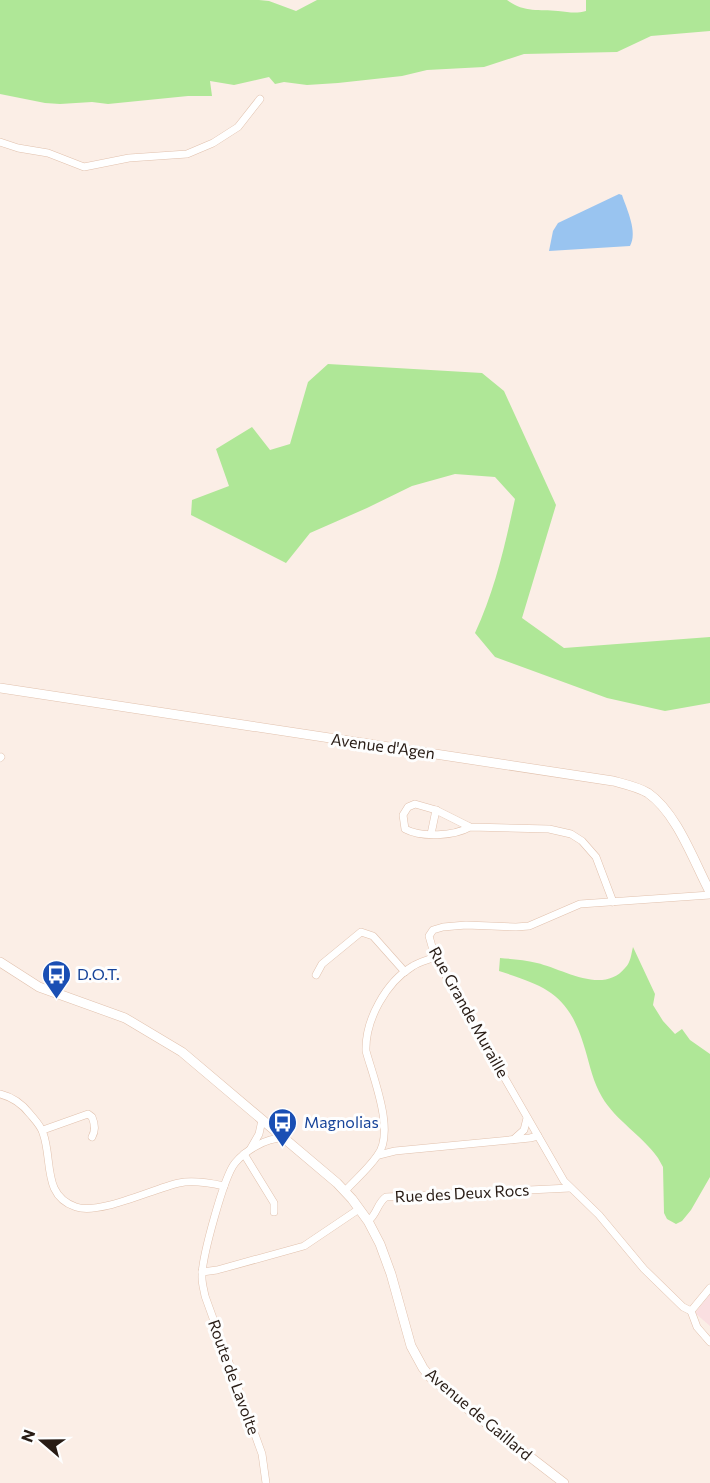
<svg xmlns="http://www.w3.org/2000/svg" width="710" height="1483" viewBox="0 0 710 1483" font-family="Commissioner,sans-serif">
  <rect width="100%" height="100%" fill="#fbeee6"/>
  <path fill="#fadfe1" d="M710 1294V1326L695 1313Z"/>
  <g fill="#afe797">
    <path d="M0 0H259L269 1 296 11 317 0H507C524 13 539 9 558 11 569 12 575 14 586 11V0H710V31L651 36 617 52 524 54 484 67 427 70 402 76 338 83 307 85 284 82 275 84 269 77 234 85 210 81 212 96H188L108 104 92 102 60 104 45 103 0 94Z"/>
    <path d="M328 364 482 373 504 391 556 505 522 618 564 648 710 637V703L665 711 607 698 495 657 475 633C495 590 505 545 515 499L495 477 455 474 412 486 367 508 310 533 286 563 191 515 192 500 229 486 216 449 252 427 270 450 290 444 308 382Z"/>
    <path d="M633 947 655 994 653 1005 663 1021 675 1034 682 1029 690 1040 710 1054V1177L691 1210 682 1221 676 1224 667 1219 664 1213 663 1167 658 1158C642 1135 616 1121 602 1097 593 1082 590 1066 585 1049 569 995 549 987 499 971L500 958C512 959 525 960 537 963 563 969 603 995 625 968 631 962 631 954 633 947Z"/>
  </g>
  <path fill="#99c4f0" d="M619 194 622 195C627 210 638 232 630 246L549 251 553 231 558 223Z"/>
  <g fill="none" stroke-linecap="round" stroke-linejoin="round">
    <defs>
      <g id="street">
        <path d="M0 142 18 148 48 153 84 167 129 158 187 154 213 143 238 127 260 99"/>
        <path d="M0 758 1 757"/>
        <path d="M470 827C454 836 422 838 405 829L403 815 408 807 415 804 436 810 470 827 549 829 571 834 582 841 596 857 613 902"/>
        <path d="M431 834 436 810"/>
        <path d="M316 975 322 964 361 932 373 936 405 972"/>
        <path d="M0 1094C12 1097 23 1105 30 1114 35 1120 41 1126 43 1133 53 1160 42 1196 76 1207 100 1215 152 1189 179 1183 193 1180 210 1183 224 1186"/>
        <path d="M43 1130 88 1114 92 1117C95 1124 96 1130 92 1137"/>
        <path d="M514 1139 524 1130 527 1118"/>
        <path d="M251 1148 259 1134 262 1120"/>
        <path d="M244 1154 274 1203V1212"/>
        <path d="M379 1155 395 1151 530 1138 538 1136"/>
        <path d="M345 1191C356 1179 368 1169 377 1156 396 1133 373 1077 366 1051 365 1020 386 982 413 966 419 962 428 960 435 957"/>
        <path d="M368 1221C377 1215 377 1203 386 1197L570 1188"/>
        <path d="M202 1272 217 1270 304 1246 359 1209"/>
        <path d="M691 1311 683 1307 644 1269 599 1215 564 1181 435 957 429 936 433 930 443 927 466 925 516 927 529 926 580 904 710 895"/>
        <path d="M691 1311 697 1327 710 1342"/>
        <path d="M691 1311 710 1288"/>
        <path d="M266 1483 262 1454 205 1296C204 1290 202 1284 202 1278 201 1260 224 1176 235 1163 246 1150 266 1138 283 1138"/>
      </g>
      <g id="secondary">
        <path d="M0 688 613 781C624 784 638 787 648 793 677 813 694 862 710 892"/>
        <path d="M0 962 39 987 125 1018 182 1052 337 1183 352 1199 368 1221 380 1244 391 1274 411 1346 423 1368 430 1377 468 1409 564 1483"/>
      </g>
    </defs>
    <use href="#street" stroke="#e1c1ad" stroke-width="8"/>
    <use href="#secondary" stroke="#e1c1ad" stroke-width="10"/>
    <use href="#street" stroke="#fff" stroke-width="7"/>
    <use href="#secondary" stroke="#fff" stroke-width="9"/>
  </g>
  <defs>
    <symbol id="bus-pin" viewBox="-11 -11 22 30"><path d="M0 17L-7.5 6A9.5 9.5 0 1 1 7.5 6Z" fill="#1a4fb4" stroke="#fefefe"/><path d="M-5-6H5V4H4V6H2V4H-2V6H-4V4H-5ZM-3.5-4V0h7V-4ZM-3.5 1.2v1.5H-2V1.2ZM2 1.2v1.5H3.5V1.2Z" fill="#fff"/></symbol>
  </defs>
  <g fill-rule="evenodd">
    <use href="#bus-pin" x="40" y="958" width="33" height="45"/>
    <use href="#bus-pin" x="266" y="1106" width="33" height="45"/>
  </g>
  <g text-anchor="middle" stroke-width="6" stroke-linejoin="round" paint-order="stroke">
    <g font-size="16" fill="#281c15" stroke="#fefefe">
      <text transform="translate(383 746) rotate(8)" y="6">Avenue d'Agen</text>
      <text transform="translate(469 1012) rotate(61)" y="6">Rue Grande Muraille</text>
      <text transform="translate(462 1193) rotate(-3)" y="6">Rue des Deux Rocs</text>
      <text transform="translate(234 1377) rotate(70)" y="6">Route de Lavolte</text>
      <text transform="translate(479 1414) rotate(40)" y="6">Avenue de Gaillard</text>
    </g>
    <g font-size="16" fill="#164399" stroke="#fefefe" text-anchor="start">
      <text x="77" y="980">D.O.T.</text>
      <text x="304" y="1128">Magnolias</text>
    </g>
  </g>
  <g transform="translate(42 1441) rotate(290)" stroke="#fefefe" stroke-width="4.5" paint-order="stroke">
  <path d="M0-4.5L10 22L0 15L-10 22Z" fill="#281c15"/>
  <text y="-9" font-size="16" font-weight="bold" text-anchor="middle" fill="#281c15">N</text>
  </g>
</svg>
